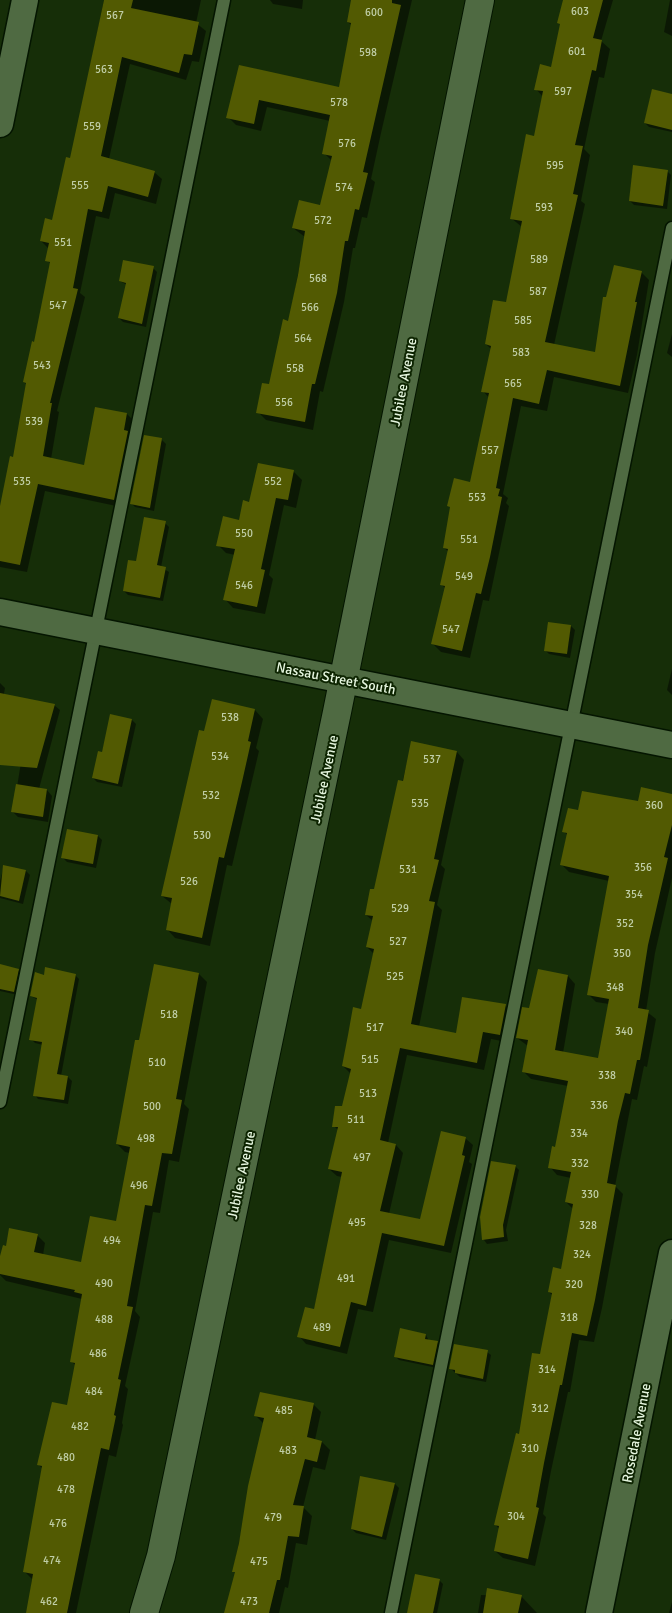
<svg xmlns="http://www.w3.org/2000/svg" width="672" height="1613" viewBox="0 0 672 1613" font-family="Signika,sans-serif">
  <rect width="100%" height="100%" fill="#162e08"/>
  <g fill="#0007">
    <path d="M104 0H201L196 23 206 31 199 62 192 61 186 80 130 64 109 159 154 172 162 179 156 204 115 193 109 219 96 216 80 293 85 297 57 411 59 412 51 459 85 466 96 408 127 414 135 422 121 507 45 491 27 572 0 567V514L14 458 27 385 24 382 35 343 51 264 47 260 49 249 41 241 53 221 71 160Z"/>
    <path d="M270 0H303L302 9 273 4Z"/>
    <path d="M353 0H412L381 133 371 179 375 182 367 218 362 217 355 248H353L344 302 323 392 320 391 313 430 266 420 258 412 270 386 289 322 305 237 293 228 321 206 332 161 324 153 330 121 267 107 261 131 236 125 228 117 240 67 340 88 352 26 348 22Z"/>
    <path d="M565 0H613L601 41 610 49 604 78 599 77 584 149 590 155 581 201 585 204 554 345 596 354 641 272 649 280 637 355 628 393 554 377 547 411 521 406 503 494 508 498 506 503 509 506 489 601 483 600 470 658 441 652 433 644 446 589 441 584 449 552 444 548 471 483 489 398 483 391 491 349 486 344 507 303 522 227 511 218 535 137 543 97 536 89 552 68Z"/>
    <path d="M670 0H672V36L664 32Z"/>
    <path d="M672 96V132L649 127 645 123Z"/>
    <path d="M667 171 671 175 667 209 634 205 630 201Z"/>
    <path d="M153 268 157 272 146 327 123 322 119 318 127 285 120 281Z"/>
    <path d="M672 334V357L667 353Z"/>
    <path d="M162 440 166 444 154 511 135 507 131 503Z"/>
    <path d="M294 472 302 480 296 508 284 505 269 575 273 579 265 614 233 608 225 599 235 555 226 553 218 545 240 521 250 503Z"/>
    <path d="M165 523 169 527 161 567 169 572 163 601 128 595 124 591 137 563Z"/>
    <path d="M571 626 575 630 570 658 549 654 545 650Z"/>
    <path d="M672 669V695L667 690Z"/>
    <path d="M0 683 5 688 0 714Z"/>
    <path d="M31 700 54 705 60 710 39 789 47 790 52 796 48 822 18 817 13 812Z"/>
    <path d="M255 710 263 719 256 748 259 751 232 866 227 865 210 946 175 938 167 929 172 904 162 896Z"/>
    <path d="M111 715 132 720 136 724 122 787 97 782 93 778 102 753Z"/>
    <path d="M412 743 457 752 464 760 441 865 445 869 437 905 442 910 419 1027 457 1034 506 1006 513 1013 507 1042 491 1039 484 1070 407 1055 388 1143 396 1145 403 1153 389 1214 421 1221 465 1138 473 1145 469 1162 472 1164 451 1253 389 1240 373 1312 358 1309 347 1354 306 1344 299 1336 314 1310 342 1177 337 1176 329 1169 339 1131 334 1126 343 1108 351 1074 343 1066 362 1010 374 954 367 947 373 921 366 915 375 891Z"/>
    <path d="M672 795V878L655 953 646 1011 656 1019 647 1067 644 1066 637 1100 632 1099 615 1186 623 1194 602 1308 594 1342 579 1340 570 1392H568L551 1471 543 1514 546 1517 535 1566 503 1558 495 1551 499 1529 495 1524 541 1355 552 1295 549 1292 562 1270 573 1209 566 1202 571 1178 557 1175 550 1167 556 1149 568 1086 531 1079 523 1071 528 1046 517 1038 530 1010 568 976 575 984 563 1053 599 1060 609 1004 596 1002 588 994 609 881 569 872 561 864 567 835 564 831 579 812Z"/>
    <path d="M98 836 102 840 96 868 67 862 63 858Z"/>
    <path d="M4 866 26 871 30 875 23 904 0 898V881Z"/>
    <path d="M0 966 18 970 22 974 18 995 0 991Z"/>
    <path d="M199 974 207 982 184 1104 189 1109 179 1162 169 1160 160 1213 153 1212 135 1311 140 1317 125 1386 128 1389 122 1423 123 1425 116 1457 109 1455 76 1613H28L32 1579 24 1571 43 1469 38 1464 68 1407 76 1366 72 1362 82 1299 6 1281 0 1275V1262L7 1247 37 1235 45 1243 43 1255 82 1263 117 1223 130 1153 125 1152 117 1144 140 1042Z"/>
    <path d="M75 975 79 979 61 1076 68 1077 72 1081 68 1104 38 1099 35 1095 43 1045 35 1043 31 1039 38 1000 31 996 45 976Z"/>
    <path d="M515 1166 519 1170 506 1230 508 1241 487 1244 484 1240Z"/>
    <path d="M426 1335 429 1341 437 1342 441 1346 437 1368 399 1360 395 1356Z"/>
    <path d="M487 1352 491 1355 486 1382 460 1377 450 1368Z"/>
    <path d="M313 1404 321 1412 315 1440 322 1442 330 1450 325 1470 313 1467 303 1507 312 1516 307 1545 296 1543 288 1588 285 1587 279 1613H228L236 1573 233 1571 264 1424 256 1416Z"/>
    <path d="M361 1477 395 1484 399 1488 386 1540 356 1533 352 1529Z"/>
    <path d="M439 1580 443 1584 437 1613H409Z"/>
    <path d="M481 1595 521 1596 537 1613H478Z"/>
    <path d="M672 1602V1613H669Z"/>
  </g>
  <g fill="#525a02">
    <path d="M104 0H133L131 8 199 22 192 55 184 54 179 73 122 57 101 156 155 171 148 197 108 186 102 212 88 209 73 288 78 289 50 403H52L43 456 84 465 95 407 127 413 124 430 128 431 114 500 38 484 20 565 0 561V506L10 456 13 457 26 383 23 382 32 341 34 342 50 262 45 261 49 243 40 241 45 218 52 220 66 157 70 158Z"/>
    <path d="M351 0H392V3L401 5 363 172 368 173 359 210 355 209 348 241H345L337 293 315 384H312L305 422 256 413 262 383 269 384 283 319 288 321 298 275 305 231 292 228 299 200 320 205 332 156 322 154 330 115 259 100 254 124 226 118 239 65 339 87 351 23 347 22Z"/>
    <path d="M563 0H603L593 38 602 40 596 71 592 70 575 145 583 146 573 194 578 195 545 342 595 352 603 297H606L614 265 642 271 635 302H637L620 386 547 370 539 404 513 398 496 488 500 489 498 496 502 497 490 557 481 594 476 593 462 651 431 644 445 586 440 585 448 549 443 548 450 507 447 506 454 478 470 482 489 393 481 392 491 346 485 344 493 300 506 302 522 221 510 219 526 134 534 136 543 91 534 90 540 64 551 67 560 24 557 23Z"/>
    <path d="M652 89 672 94V130L644 123Z"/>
    <path d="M633 165 668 170 663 206 629 201Z"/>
    <path d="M123 260 154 266 142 324 118 318 126 283 119 281Z"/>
    <path d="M144 435 162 438 150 508 130 504Z"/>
    <path d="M258 463 294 470 288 500 276 498 261 569 265 570 257 607 223 600 235 549 216 546 223 516 239 520 243 500 249 502Z"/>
    <path d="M144 517 166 521 157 565 166 567 160 598 123 591 128 560 136 561Z"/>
    <path d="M548 622 571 625 567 654 544 651Z"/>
    <path d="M0 693 55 704 37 768 0 765Z"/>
    <path d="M212 699 255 709 248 741 251 742 242 782 224 858 219 857 202 938 166 930 172 898 161 896 199 730 204 731Z"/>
    <path d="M110 714 132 719 118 784 92 778 98 751 102 752Z"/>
    <path d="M411 741 457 751 434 859 439 860 429 901 435 902 411 1024 456 1033 462 997 506 1004 500 1035 483 1032 477 1063 400 1048 380 1140 396 1144 380 1211 420 1219 441 1131 466 1137 462 1155 465 1156 444 1246 382 1233 366 1306 351 1302 340 1347 297 1337 305 1307 314 1309 342 1172 328 1169 338 1127H332L335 1106H342L351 1069 342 1066 348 1035 353 1007 361 1009 374 949 366 947 373 916 365 915 370 889H374L398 780 403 781Z"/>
    <path d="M16 784 47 789 43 817 11 812Z"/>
    <path d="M641 787 672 794V825L664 857 668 858 648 945 638 1008 649 1010 640 1060H637L630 1094 625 1093 618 1121 607 1183 616 1185 595 1300 587 1336 572 1333 562 1385H560L544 1463 536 1507 539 1508 528 1559 494 1551 499 1526 494 1525 516 1433 519 1434 532 1353 540 1354 552 1293 548 1292 553 1267 561 1269 573 1204 565 1202 571 1172 548 1168 552 1146 555 1147 568 1081 522 1072 528 1040 516 1038 522 1007 529 1008 538 969 568 975 555 1050 598 1058 609 999 587 995 609 876 560 865 567 833 562 832 568 808 578 810 582 791 638 801Z"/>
    <path d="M67 829 98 835 93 864 61 858Z"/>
    <path d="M3 865 26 870 19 901 0 896Z"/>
    <path d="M0 964 19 969 14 992 0 989Z"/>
    <path d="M154 964 199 973 176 1099 182 1100 172 1154 162 1153 152 1206 145 1205 127 1306 133 1307 118 1379 121 1380 114 1415 116 1416 109 1450 101 1448 67 1613H26L33 1574 23 1572 42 1466 37 1465 52 1402 67 1405 75 1363 70 1362 82 1294 74 1292 75 1290 0 1274V1256L3 1245 6 1246 9 1228 38 1234 34 1252 81 1262 90 1216 116 1221 130 1147 116 1144 135 1040H139Z"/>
    <path d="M45 967 76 974 57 1074 68 1076 64 1100 33 1096 42 1042 29 1040 37 998 30 996 35 972 44 975Z"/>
    <path d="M491 1161 516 1165 503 1225 504 1237 482 1240 480 1217Z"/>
    <path d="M400 1328 426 1334 425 1339 438 1341 433 1365 394 1357Z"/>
    <path d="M454 1344 488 1350 483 1379 455 1373V1370L449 1369Z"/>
    <path d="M260 1392 314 1403 307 1437 322 1441 317 1462 305 1459 293 1505 304 1506 299 1537 288 1536 280 1580H277L269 1613H224L235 1572H232L239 1543 248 1486 264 1418 254 1416Z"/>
    <path d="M360 1476 395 1483 382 1537 351 1529Z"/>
    <path d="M415 1574 440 1579 433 1613H407Z"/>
    <path d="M487 1588 522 1595 518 1613H483Z"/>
  </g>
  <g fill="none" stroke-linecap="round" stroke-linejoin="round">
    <defs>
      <g id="service">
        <path d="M0 1102 224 0"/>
        <path d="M391 1613 672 228"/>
      </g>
      <g id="minor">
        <path d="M0 124 25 0"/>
        <path d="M0 612 672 745"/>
        <path d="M599 1613 672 1253"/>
      </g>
      <path id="secondary" d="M144 1613 161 1556 337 712 480 0"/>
    </defs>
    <use href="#service" stroke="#041500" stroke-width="15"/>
    <use href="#minor" stroke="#041500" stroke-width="29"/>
    <use href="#secondary" stroke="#041500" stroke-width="30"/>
    <use href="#service" stroke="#4f6a42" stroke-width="12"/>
    <use href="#minor" stroke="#4f6a42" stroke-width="26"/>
    <use href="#secondary" stroke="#4f6a42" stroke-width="28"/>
  </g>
  <g text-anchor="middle" stroke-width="4" stroke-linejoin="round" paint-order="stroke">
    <g font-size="11" fill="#c0cea7">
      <text x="580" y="15">603</text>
      <text x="374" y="16">600</text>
      <text x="115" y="19">567</text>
      <text x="577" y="55">601</text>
      <text x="368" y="56">598</text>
      <text x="104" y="73">563</text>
      <text x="563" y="95">597</text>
      <text x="339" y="106">578</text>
      <text x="92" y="130">559</text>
      <text x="347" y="147">576</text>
      <text x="555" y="169">595</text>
      <text x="80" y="189">555</text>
      <text x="344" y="191">574</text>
      <text x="544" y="211">593</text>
      <text x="323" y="224">572</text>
      <text x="63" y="246">551</text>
      <text x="539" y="263">589</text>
      <text x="318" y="282">568</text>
      <text x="538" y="295">587</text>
      <text x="58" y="309">547</text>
      <text x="310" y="311">566</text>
      <text x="523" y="324">585</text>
      <text x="303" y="342">564</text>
      <text x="521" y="356">583</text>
      <text x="42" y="369">543</text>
      <text x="295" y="372">558</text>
      <text x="513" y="387">565</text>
      <text x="284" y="406">556</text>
      <text x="34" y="425">539</text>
      <text x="490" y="454">557</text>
      <text x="22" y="485">535</text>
      <text x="273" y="485">552</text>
      <text x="477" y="501">553</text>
      <text x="244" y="537">550</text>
      <text x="469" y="543">551</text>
      <text x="464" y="580">549</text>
      <text x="244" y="589">546</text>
      <text x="451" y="633">547</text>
      <text x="230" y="721">538</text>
      <text x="220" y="760">534</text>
      <text x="432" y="763">537</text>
      <text x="211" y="799">532</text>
      <text x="420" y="807">535</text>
      <text x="654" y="809">360</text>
      <text x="202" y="839">530</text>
      <text x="643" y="871">356</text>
      <text x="408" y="873">531</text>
      <text x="189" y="885">526</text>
      <text x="634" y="898">354</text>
      <text x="400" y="912">529</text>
      <text x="625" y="927">352</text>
      <text x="398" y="945">527</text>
      <text x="622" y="957">350</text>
      <text x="395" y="980">525</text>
      <text x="615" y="991">348</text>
      <text x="169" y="1018">518</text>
      <text x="375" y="1031">517</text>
      <text x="624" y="1035">340</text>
      <text x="370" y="1063">515</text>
      <text x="157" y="1066">510</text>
      <text x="607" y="1079">338</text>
      <text x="368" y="1097">513</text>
      <text x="599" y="1109">336</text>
      <text x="152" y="1110">500</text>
      <text x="356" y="1123">511</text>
      <text x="579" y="1137">334</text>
      <text x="146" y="1142">498</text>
      <text x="362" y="1161">497</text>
      <text x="580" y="1167">332</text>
      <text x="139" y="1189">496</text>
      <text x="590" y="1198">330</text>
      <text x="357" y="1226">495</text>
      <text x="588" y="1229">328</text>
      <text x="112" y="1244">494</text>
      <text x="582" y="1258">324</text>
      <text x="346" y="1282">491</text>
      <text x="104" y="1287">490</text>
      <text x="574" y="1288">320</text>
      <text x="569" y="1321">318</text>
      <text x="104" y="1323">488</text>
      <text x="322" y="1331">489</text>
      <text x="98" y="1357">486</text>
      <text x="547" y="1373">314</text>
      <text x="94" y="1395">484</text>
      <text x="540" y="1412">312</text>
      <text x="284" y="1414">485</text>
      <text x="80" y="1430">482</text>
      <text x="530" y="1452">310</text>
      <text x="288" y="1454">483</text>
      <text x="66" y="1461">480</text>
      <text x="66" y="1493">478</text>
      <text x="516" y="1520">304</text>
      <text x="273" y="1521">479</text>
      <text x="58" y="1527">476</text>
      <text x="52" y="1564">474</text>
      <text x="259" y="1565">475</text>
      <text x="49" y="1605">462</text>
      <text x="249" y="1605">473</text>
    </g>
    <g font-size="14" fill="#e5f5de" stroke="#0d2401">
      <text transform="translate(403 382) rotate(-79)" y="5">Jubilee Avenue</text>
      <text transform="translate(336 678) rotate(11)" y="5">Nassau Street South</text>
      <text transform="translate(324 779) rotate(-78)" y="5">Jubilee Avenue</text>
      <text transform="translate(241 1175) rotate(-78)" y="5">Jubilee Avenue</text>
      <text transform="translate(636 1433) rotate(-79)" y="5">Rosedale Avenue</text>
    </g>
  </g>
</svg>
